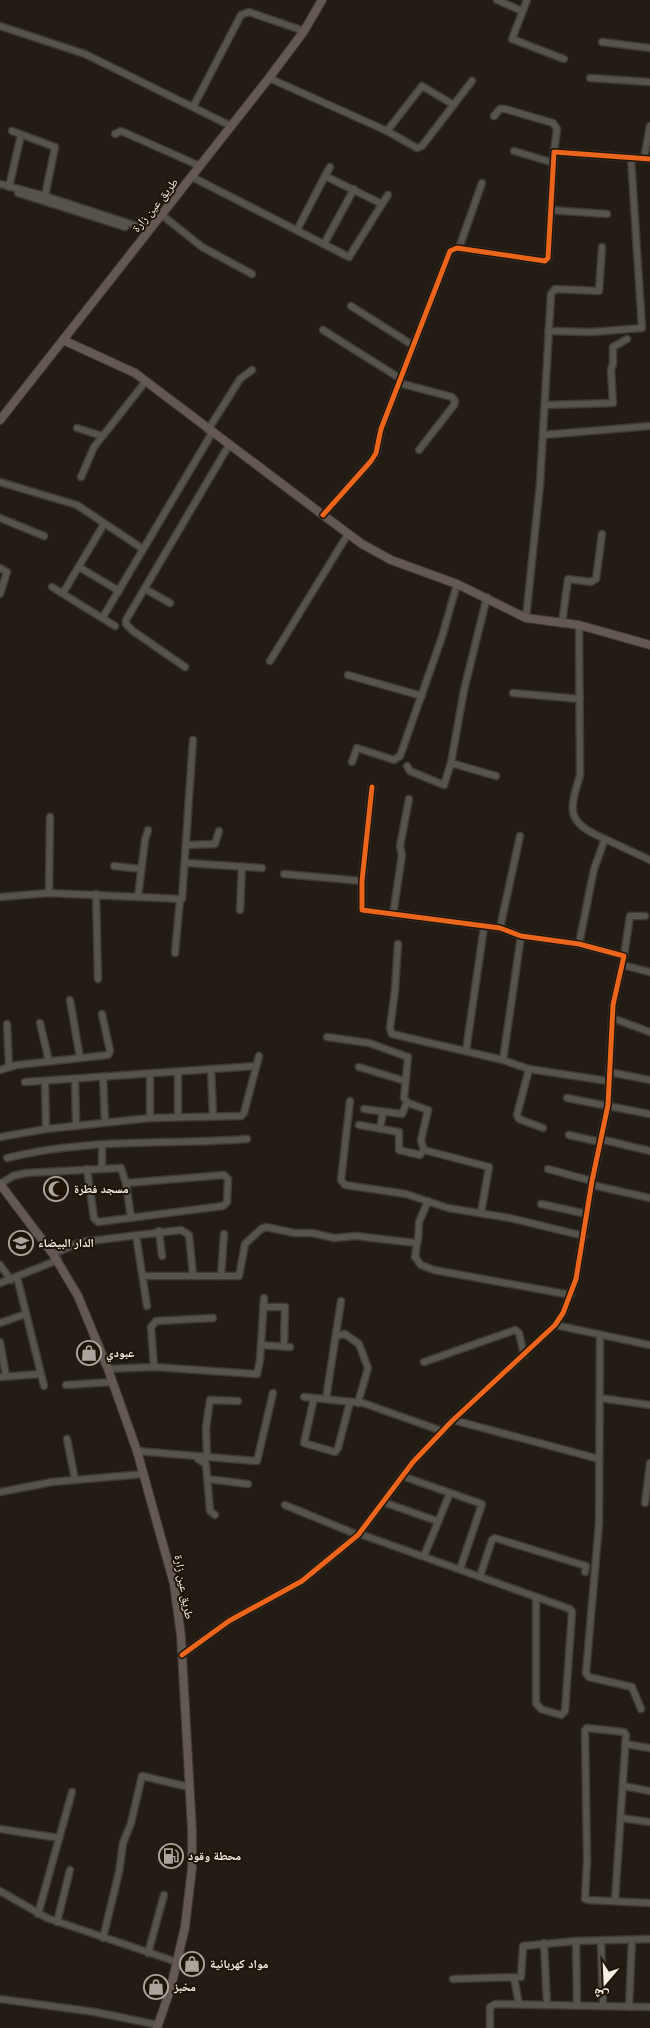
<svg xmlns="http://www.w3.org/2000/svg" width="650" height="2028" viewBox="0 0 650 2028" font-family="Montserrat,'Noto Naskh Arabic',sans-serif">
  <rect width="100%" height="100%" fill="#221c15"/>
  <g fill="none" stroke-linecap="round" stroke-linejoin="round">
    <defs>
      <g id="minor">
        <path d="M497 0 522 11"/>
        <path d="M527 0 512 39 564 59"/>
        <path d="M0 26 85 54 231 126"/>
        <path d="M602 42 650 48"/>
        <path d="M269 78 387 131 417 148 422 146 472 81"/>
        <path d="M590 78 650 82"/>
        <path d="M193 107 241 15 249 12 304 31"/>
        <path d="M494 116 500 109H505L553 123 557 129 554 152"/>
        <path d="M12 131 55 147 45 196"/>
        <path d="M387 131 422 86 454 105"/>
        <path d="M115 134 121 131 200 166"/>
        <path d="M514 151 554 163"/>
        <path d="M644 158 650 126"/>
        <path d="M325 176 330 167"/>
        <path d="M192 177 349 257 382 204 325 176 297 230"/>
        <path d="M0 184 45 196 149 230"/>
        <path d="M9 187 21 135"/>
        <path d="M18 193 125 227"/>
        <path d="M382 204 388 195"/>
        <path d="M550 210 607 214"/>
        <path d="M162 215 202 247 252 274"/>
        <path d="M324 244 354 189"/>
        <path d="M459 248 482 183"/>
        <path d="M351 306 414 346"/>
        <path d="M323 330 401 379"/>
        <path d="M548 331 592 332 642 328 631 158"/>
        <path d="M399 383 452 397 455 401 454 405 419 450"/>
        <path d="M545 405 613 403 611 370 613 364V347L627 339"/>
        <path d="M77 428 102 436"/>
        <path d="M208 430 240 379 252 370"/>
        <path d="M543 435 650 426"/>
        <path d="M81 477 94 447 146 381"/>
        <path d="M0 482 77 505 143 549"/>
        <path d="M323 515 371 461 376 453 381 429 450 251 457 248 545 261 548 258 554 152 650 159"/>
        <path d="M0 518 44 536"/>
        <path d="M79 567 119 591"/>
        <path d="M0 568 7 572 0 594"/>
        <path d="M52 587 115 626"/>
        <path d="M145 589 170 603"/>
        <path d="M63 593 104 524"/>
        <path d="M487 597 464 690 451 763 496 776"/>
        <path d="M103 617 212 433"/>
        <path d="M526 618 540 484 551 294 555 289 599 291 602 247"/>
        <path d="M562 623 568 579 591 582 596 579 602 534"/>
        <path d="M579 625 580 775C569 812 566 822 605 839"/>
        <path d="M270 661 348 534"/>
        <path d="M185 667 133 631 126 624V620L229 445"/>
        <path d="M348 675 422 696"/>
        <path d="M513 693 580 699"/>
        <path d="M352 762 357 748 394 760 400 756 442 637 457 584"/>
        <path d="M407 766 410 771 444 785 451 763"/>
        <path d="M187 845 215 844 219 831"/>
        <path d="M186 863 262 868"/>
        <path d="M114 866 141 869"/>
        <path d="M284 874 362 881"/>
        <path d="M49 893 50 817"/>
        <path d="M96 894 98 979"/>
        <path d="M0 897 49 893 182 899 193 740"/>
        <path d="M138 897 145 840 148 830"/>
        <path d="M240 910 242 867"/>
        <path d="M393 915 402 855 400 846 409 799"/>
        <path d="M500 928 520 836"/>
        <path d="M398 944 395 990 390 1028 392 1034 503 1060 529 1069 608 1081"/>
        <path d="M579 944 594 869 605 839 650 860"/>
        <path d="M175 953 180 899"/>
        <path d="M624 956 630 916H645"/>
        <path d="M622 965 650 972"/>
        <path d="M70 1000 80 1058"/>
        <path d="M612 1018 650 1032"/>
        <path d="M40 1023 49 1061"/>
        <path d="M7 1024 9 1067"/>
        <path d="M327 1037 369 1043 408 1057 404 1098 408 1103 428 1110 421 1140 424 1150 489 1167 481 1213"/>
        <path d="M466 1051 484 927"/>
        <path d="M503 1060 521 936"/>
        <path d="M359 1067 405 1081"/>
        <path d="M211 1069 213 1116"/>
        <path d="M529 1069 517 1115 519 1119 543 1128"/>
        <path d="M0 1070 17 1065 108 1055 110 1051 102 1014"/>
        <path d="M178 1072V1117"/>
        <path d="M609 1072 650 1080"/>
        <path d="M103 1077 105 1122"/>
        <path d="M75 1079 76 1126"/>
        <path d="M45 1081 46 1129"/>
        <path d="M25 1082 256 1066"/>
        <path d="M567 1098 650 1114"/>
        <path d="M350 1101 341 1180 345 1185 406 1194 448 1208 510 1218 584 1236"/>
        <path d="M364 1109 402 1114 407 1102"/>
        <path d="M150 1118V1074"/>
        <path d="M359 1125 399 1132V1150L420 1155 424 1150"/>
        <path d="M380 1129 383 1112"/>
        <path d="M569 1135 600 1142"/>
        <path d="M0 1137 46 1129 150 1118 241 1116 244 1113 259 1056"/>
        <path d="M600 1139 650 1151"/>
        <path d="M102 1146V1168"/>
        <path d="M7 1158C85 1138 167 1145 247 1139"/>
        <path d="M87 1169 94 1218 98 1222 223 1206 227 1202 228 1179 224 1175 126 1183"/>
        <path d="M548 1169 592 1181"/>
        <path d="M0 1184 13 1176 26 1173 121 1168 126 1183 131 1218"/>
        <path d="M592 1185 650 1198"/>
        <path d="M541 1204 587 1214"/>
        <path d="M159 1231 162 1256"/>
        <path d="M136 1235 147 1306"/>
        <path d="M417 1243 415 1257 421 1265 434 1270 571 1295"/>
        <path d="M53 1254 81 1242 181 1230 189 1235 193 1275"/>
        <path d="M0 1265 11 1280"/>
        <path d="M143 1276H239L245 1244 261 1229 266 1227 294 1233H312L334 1238 356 1236 416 1243 418 1241 419 1222 428 1201"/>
        <path d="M221 1276 224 1234"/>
        <path d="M17 1277 44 1386"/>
        <path d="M0 1283 58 1260"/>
        <path d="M263 1307H285L284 1346"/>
        <path d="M0 1323 26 1314"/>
        <path d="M555 1325 650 1345"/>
        <path d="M600 1335 599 1523 586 1673 589 1677 632 1687 641 1709"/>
        <path d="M336 1336 345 1334 359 1344 368 1368 358 1403"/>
        <path d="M0 1342 6 1376"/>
        <path d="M261 1345 290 1347"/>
        <path d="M424 1362 515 1330 519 1333 524 1355"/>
        <path d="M154 1367 151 1327 156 1321 213 1318"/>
        <path d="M108 1369 154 1367 257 1374 260 1360 264 1298"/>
        <path d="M0 1377 41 1374"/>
        <path d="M66 1385 112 1382"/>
        <path d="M304 1397 363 1403 442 1431"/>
        <path d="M314 1398 304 1443 335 1452 338 1448 350 1402"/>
        <path d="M600 1398 650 1405"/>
        <path d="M326 1399 341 1301"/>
        <path d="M453 1420 599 1459"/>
        <path d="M67 1439 75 1480"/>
        <path d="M137 1451 257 1461 273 1393"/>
        <path d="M207 1458 206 1428 210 1400 238 1401"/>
        <path d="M198 1459 206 1464 210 1511 215 1515"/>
        <path d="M402 1476 482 1504 460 1569"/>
        <path d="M208 1479 248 1484"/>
        <path d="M0 1492 52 1482 144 1474"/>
        <path d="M383 1502 437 1521"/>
        <path d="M645 1503 650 1463"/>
        <path d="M285 1505 358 1535"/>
        <path d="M360 1534 570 1609 572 1612 565 1711 561 1715 541 1709 536 1703V1597"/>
        <path d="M424 1556 450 1493"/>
        <path d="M480 1576 492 1540 495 1538 586 1566 585 1572"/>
        <path d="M182 1655 229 1621 302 1581 358 1535 413 1462 452 1421 555 1325 563 1313 576 1279 592 1181 608 1105 613 1005 624 956 579 944 521 936 500 928 362 910V881L372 787"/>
        <path d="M625 1744 650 1748"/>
        <path d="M623 1786 650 1791"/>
        <path d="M621 1818 650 1822"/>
        <path d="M0 1829 59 1838"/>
        <path d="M0 1891 47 1918 177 1962"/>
        <path d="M615 1901 626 1735 624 1732 587 1728 585 1730 587 1861 585 1899 588 1900 650 1903"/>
        <path d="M38 1914 72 1792"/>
        <path d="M57 1922 70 1870"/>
        <path d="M103 1938 119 1872 123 1843 131 1823 142 1776 189 1787"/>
        <path d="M576 1941 577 2006"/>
        <path d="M601 1941 603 2006"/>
        <path d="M544 1943 547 2005"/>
        <path d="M148 1953 164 1895"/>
        <path d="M514 1978 519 2004"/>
        <path d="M453 1979 521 1977 523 1946 576 1941 650 1939"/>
        <path d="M0 1999 95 2012 158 2025"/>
        <path d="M629 2007 632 1940"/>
        <path d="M490 2028V2007L495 2004 650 2007"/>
      </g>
      <g id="major">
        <path d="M63 340 135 373 323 515 362 544 391 560 457 584 526 618 579 625 650 645"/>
        <path d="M0 420 269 78 304 31 322 0"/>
        <path d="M0 1184 53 1254 78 1296 108 1369 137 1451 174 1584 181 1636 192 1830V1868L185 1927 171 1987 157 2028"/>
      </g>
    </defs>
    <use href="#minor" stroke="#3e3934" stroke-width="9"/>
    <use href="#major" stroke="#3e3934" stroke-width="10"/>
    <use href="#minor" stroke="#56524c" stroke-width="6"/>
    <use href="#major" stroke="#635952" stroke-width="8"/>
    <defs>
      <g id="cycleway">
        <path d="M323 515 371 461 376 453 381 429 450 251 457 248 545 261 548 258 554 152 650 159"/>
        <path d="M182 1655 229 1621 302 1581 358 1535 413 1462 452 1421 555 1325 563 1313 576 1279 592 1181 608 1105 613 1005 624 956 579 944 521 936 500 928 362 910V881L372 787"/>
      </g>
    </defs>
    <use href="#cycleway" stroke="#1e1408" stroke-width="8"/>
    <use href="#cycleway" stroke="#eb651d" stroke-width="5"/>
  </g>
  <defs>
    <symbol id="mosque-ring" viewBox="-11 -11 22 22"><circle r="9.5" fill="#1e1408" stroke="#aca59e" stroke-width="1.5"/><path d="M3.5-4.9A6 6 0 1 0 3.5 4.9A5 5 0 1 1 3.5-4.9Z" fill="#aca59e"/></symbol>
    <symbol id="school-ring" viewBox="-11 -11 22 22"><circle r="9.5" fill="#1e1408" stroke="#aca59e" stroke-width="1.5"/><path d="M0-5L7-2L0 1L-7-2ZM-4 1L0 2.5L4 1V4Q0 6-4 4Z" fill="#aca59e"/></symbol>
    <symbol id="shop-ring" viewBox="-11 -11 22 22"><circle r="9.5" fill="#1e1408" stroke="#aca59e" stroke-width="1.5"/><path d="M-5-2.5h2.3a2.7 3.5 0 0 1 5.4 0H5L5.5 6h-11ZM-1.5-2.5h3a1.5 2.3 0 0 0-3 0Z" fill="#aca59e"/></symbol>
    <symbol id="fuel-ring" viewBox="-11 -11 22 22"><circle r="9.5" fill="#1e1408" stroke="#aca59e" stroke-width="1.5"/><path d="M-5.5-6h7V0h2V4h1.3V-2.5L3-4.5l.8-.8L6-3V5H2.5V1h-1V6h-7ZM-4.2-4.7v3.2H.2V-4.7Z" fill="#aca59e"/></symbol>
  </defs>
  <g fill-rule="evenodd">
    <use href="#mosque-ring" x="42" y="1175" width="28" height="28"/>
    <use href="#school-ring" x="7" y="1229" width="28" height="28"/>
    <use href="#shop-ring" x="75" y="1339" width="28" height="28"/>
    <use href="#fuel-ring" x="157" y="1842" width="28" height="28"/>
    <use href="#shop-ring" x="178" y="1950" width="28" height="28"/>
    <use href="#shop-ring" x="142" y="1973" width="28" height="28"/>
  </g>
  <g text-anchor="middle" stroke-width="4" stroke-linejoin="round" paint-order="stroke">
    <g font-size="12" fill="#f6efe7" stroke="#1e1408">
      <text transform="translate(155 205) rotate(-51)" y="4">طريق عين زارة</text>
      <text transform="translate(184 1587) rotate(80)" y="4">طريق عين زارة</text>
    </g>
    <g font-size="12" font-weight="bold" fill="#f6efe7" stroke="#1e1408" text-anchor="start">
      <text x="74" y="1193">مسجد فطرة</text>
      <text x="38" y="1247">الدار البيضاء</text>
      <text x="106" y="1357">عبودي</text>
      <text x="188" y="1860">محطة وقود</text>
      <text x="210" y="1968">مواد كهربائية</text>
      <text x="174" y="1991">مخبز</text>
    </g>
  </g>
  <g transform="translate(605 1983) rotate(199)" stroke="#1e1408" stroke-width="4" paint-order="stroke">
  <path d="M0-4L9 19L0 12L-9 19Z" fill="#f6efe7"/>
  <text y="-8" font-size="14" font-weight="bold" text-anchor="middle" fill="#f6efe7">ش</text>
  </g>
</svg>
